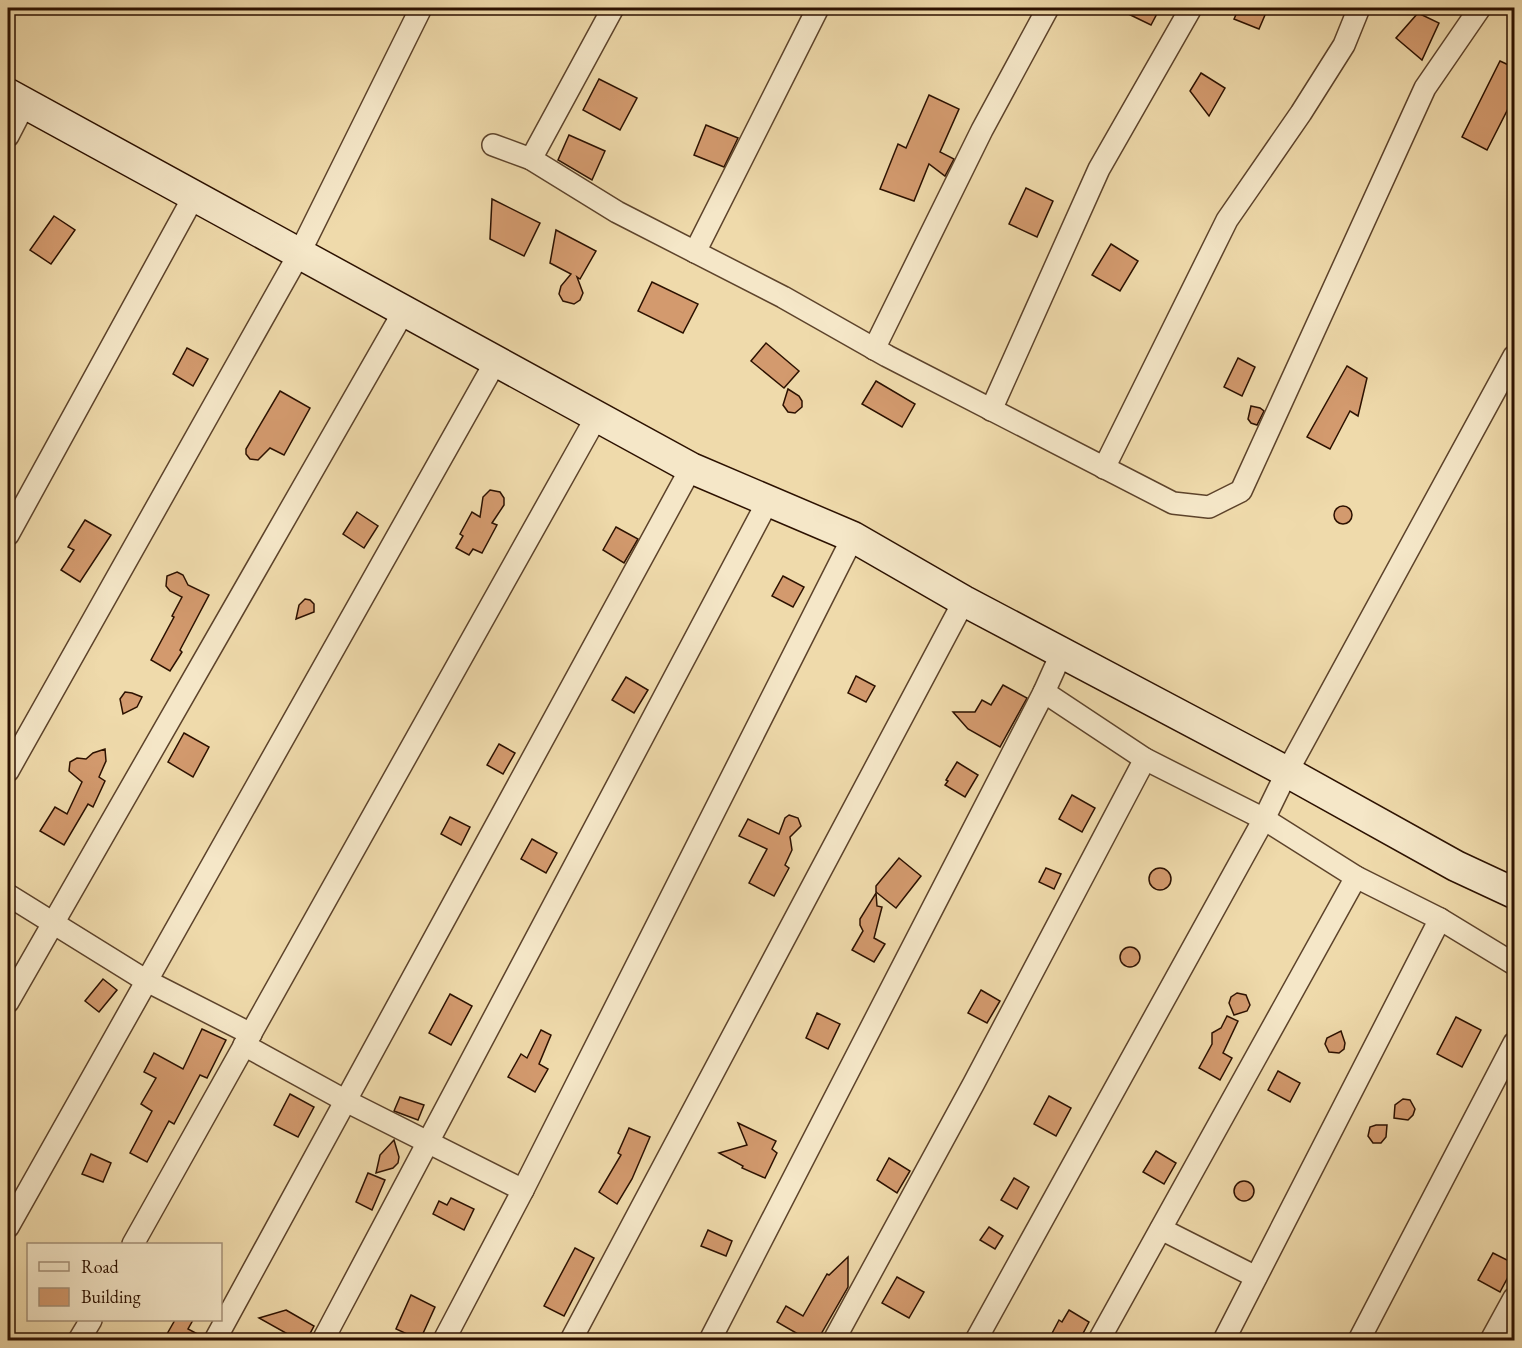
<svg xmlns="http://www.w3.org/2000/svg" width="1522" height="1348" viewBox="0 0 1522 1348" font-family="'EB Garamond',serif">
  <rect width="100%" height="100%" fill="#efdaab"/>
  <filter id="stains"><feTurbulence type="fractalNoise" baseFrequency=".00333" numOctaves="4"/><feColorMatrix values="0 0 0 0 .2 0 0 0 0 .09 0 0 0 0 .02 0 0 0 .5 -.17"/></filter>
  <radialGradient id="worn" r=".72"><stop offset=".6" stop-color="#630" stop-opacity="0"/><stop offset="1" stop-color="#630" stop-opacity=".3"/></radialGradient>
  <g fill="#d39a6e" stroke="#2c1100" stroke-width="1.5">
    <path d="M1116 8H1160L1151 25Z"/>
    <path d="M1239 8H1268L1259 29 1234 19Z"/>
    <path d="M1418 13 1439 23 1422 60 1396 38Z"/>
    <path d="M1500 61 1515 68V95L1487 150 1462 137Z"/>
    <path d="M1201 73 1225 88 1209 116 1190 91Z"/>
    <path d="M599 79 637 98 620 130 583 110Z"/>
    <path d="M929 95 959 109 940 152 954 159 945 176 929 164 914 201 880 189 898 144 906 148Z"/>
    <path d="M706 125 738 138 724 167 694 155Z"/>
    <path d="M569 135 605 151 592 180 558 160Z"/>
    <path d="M1026 188 1053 201 1037 237 1009 224Z"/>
    <path d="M492 199 540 223 524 256 490 239Z"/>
    <path d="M54 216 75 230 51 264 30 250Z"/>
    <path d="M556 230 596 251 580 279 577 277 583 293 580 300 574 304 563 301 559 294 561 286 571 274 550 263Z"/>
    <path d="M1111 244 1138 261 1120 291 1092 275Z"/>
    <path d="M652 282 698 304 683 333 638 311Z"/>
    <path d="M766 343 799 371 784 388 751 361Z"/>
    <path d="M187 348 208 359 193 386 173 374Z"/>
    <path d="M1238 358 1255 367 1242 396 1224 387Z"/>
    <path d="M1347 366 1367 378 1358 416 1350 411 1330 449 1307 437Z"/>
    <path d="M876 381 915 404 902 427 862 404Z"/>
    <path d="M788 389 799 396 802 401V407L795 413 788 412 783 405Z"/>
    <path d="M280 391 310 408 284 455 270 448 258 460 250 459 246 454V449Z"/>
    <path d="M1251 406 1260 408 1264 411 1257 425 1251 423 1248 419Z"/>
    <path d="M490 490 500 492 504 498V505L492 523 497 525 482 553 473 549 469 555 456 548 463 536 460 534 472 512 480 517 483 497Z"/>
    <circle cx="1343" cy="515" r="9"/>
    <path d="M357 512 378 526 364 548 343 534Z"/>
    <path d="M85 520 111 535 80 582 61 570 74 550 68 547Z"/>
    <path d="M616 527 638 539 624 563 603 550Z"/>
    <path d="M177 572 183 575 188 585 209 595 180 650 182 652 170 671 151 660 174 617 172 616 182 597 170 591 166 586 167 576Z"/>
    <path d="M783 576 804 587 793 607 772 596Z"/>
    <path d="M305 599 310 600 314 604V612L296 619 299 605Z"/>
    <path d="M856 676 875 686 866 702 848 693Z"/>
    <path d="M626 677 648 690 634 713 612 700Z"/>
    <path d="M1003 685 1027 698 1000 747 968 729 953 712H975L982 700 991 705Z"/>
    <path d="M125 692 132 693 142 697 137 707 123 714 120 699Z"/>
    <path d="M184 733 209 747 193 777 168 762Z"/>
    <path d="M499 744 515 753 503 774 487 765Z"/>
    <path d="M105 749 106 761 99 777 105 781 93 807 88 804 64 845 40 831 55 807 67 814 82 782 69 771 70 762 77 758 86 759 93 753Z"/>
    <path d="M957 762 978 775 965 797 945 785 948 781 946 780Z"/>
    <path d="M1072 795 1095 808 1082 832 1059 819Z"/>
    <path d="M789 815 798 818 801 826 790 837 792 850 785 865 789 868 774 896 749 883 767 849 739 836 748 819 779 834 785 818Z"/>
    <path d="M450 817 470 827 461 845 441 834Z"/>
    <path d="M532 839 557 853 546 873 521 859Z"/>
    <path d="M899 858 921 876 896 908 876 892V886Z"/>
    <path d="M1046 868 1061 874 1054 889 1039 882Z"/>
    <circle cx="1160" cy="879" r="11"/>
    <path d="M876 893 877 906 882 907 874 938 885 944 874 962 852 950 863 931 860 925V919Z"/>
    <circle cx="1130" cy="957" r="10"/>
    <path d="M103 979 117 990 99 1012 85 1001Z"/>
    <path d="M981 990 1000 1001 987 1023 968 1013Z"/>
    <path d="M1237 993 1246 995 1250 1005 1247 1011 1234 1015 1229 1003 1231 997Z"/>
    <path d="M450 994 472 1006 451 1045 429 1033Z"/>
    <path d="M817 1013 840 1024 828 1049 806 1038Z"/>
    <path d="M1227 1016 1238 1021 1223 1053 1232 1058 1220 1080 1199 1068 1212 1044V1033L1221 1028Z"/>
    <path d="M1456 1017 1481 1030 1462 1067 1437 1054Z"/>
    <path d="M202 1029 226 1040 207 1078 200 1075 174 1124 169 1121 147 1162 130 1153 152 1111 141 1104 156 1078 144 1072 154 1053 183 1069Z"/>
    <path d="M541 1030 551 1035 539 1064 548 1069 535 1092 508 1077 521 1054 527 1058Z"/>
    <path d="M1341 1031 1345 1043 1344 1049 1339 1053 1329 1052 1325 1044 1327 1038Z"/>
    <path d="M1278 1071 1300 1083 1290 1102 1268 1090Z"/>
    <path d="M290 1094 314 1107 298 1137 274 1125Z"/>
    <path d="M1049 1096 1071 1108 1056 1136 1034 1124Z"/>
    <path d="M400 1097 424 1105 418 1120 394 1111Z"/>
    <path d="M1403 1099 1410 1100 1415 1109 1413 1115 1408 1120 1394 1118 1395 1105Z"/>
    <path d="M738 1123 776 1141 772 1149 777 1153 765 1178 742 1168 743 1166 719 1153 747 1145Z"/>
    <path d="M1376 1125H1387L1386 1137 1381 1143H1373L1368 1136 1370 1127Z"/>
    <path d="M629 1128 650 1137 632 1179 617 1204 599 1192 621 1155 618 1153Z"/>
    <path d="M394 1140 399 1157 398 1163 393 1168 376 1173 380 1155Z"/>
    <path d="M1156 1151 1176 1163 1164 1184 1143 1172Z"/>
    <path d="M91 1154 111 1163 103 1182 82 1174Z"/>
    <path d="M889 1158 910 1171 897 1193 877 1180Z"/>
    <path d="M368 1173 385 1180 372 1210 356 1202Z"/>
    <path d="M1014 1178 1029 1187 1017 1209 1001 1200Z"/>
    <circle cx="1244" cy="1191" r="10"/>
    <path d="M451 1198 474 1209 464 1230 433 1214 439 1201 447 1205Z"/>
    <path d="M989 1227 1003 1236 995 1249 980 1240Z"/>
    <path d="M708 1230 732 1241 726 1256 701 1246Z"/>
    <path d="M575 1248 594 1258 564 1316 544 1306Z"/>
    <path d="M1493 1253 1515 1264 1500 1292 1478 1280Z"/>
    <path d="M848 1257V1287L817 1341H810L777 1322 786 1306 803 1316 827 1274 829 1275Z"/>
    <path d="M897 1277 924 1292 909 1318 882 1303Z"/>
    <path d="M411 1295 435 1307 420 1340 396 1329Z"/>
    <path d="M286 1310 314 1326 306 1341H295L285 1335 286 1333 259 1318Z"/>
    <path d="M1069 1310 1089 1322 1079 1341H1048L1059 1320 1062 1322Z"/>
    <path d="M175 1320H193L188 1329 203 1337 202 1341H163Z"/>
  </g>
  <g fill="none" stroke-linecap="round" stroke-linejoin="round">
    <defs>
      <g id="street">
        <path d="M8 136 25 103"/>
        <path d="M493 145 531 159 617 212 783 297 887 356 1173 503 1209 507 1241 491 1425 88 1480 8"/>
        <path d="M531 159 613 8"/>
        <path d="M695 252 818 8"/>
        <path d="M874 349 982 130 1048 8"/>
        <path d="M991 410 1099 169 1191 8"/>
        <path d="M1104 468 1227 220 1301 113 1344 45 1359 8"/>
        <path d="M8 535 194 196"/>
        <path d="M1044 692 1145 759 1264 819 1356 877 1440 919 1514 964"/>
        <path d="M8 771 299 254 421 8"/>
        <path d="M8 895 145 980 251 1034"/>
        <path d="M8 1002 404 311"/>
        <path d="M244 1045 346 1101 523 1190"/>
        <path d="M8 1227 496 361"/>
        <path d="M1161 1229 1256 1277"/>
        <path d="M133 1244 597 416"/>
        <path d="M79 1340 91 1320"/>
        <path d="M215 1340 691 468"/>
        <path d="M323 1340 768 501"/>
        <path d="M444 1340 523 1190 853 537"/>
        <path d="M571 1340 964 601"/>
        <path d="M710 1340 1044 692 1062 652"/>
        <path d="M834 1340 974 1083 1145 759"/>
        <path d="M976 1340 1264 819 1287 772 1514 356"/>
        <path d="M1099 1340 1356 877"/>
        <path d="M1224 1340 1440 919"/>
        <path d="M1359 1340 1514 1043"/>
        <path d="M1491 1340 1514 1298"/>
      </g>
      <path id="secondary" d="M8 94 691 468 853 537 964 601 1287 772 1456 866 1514 893"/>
    </defs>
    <use href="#street" stroke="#5d432b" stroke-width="24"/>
    <use href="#secondary" stroke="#2c1100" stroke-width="33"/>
    <use href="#street" stroke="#f5e7c8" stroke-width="21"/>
    <use href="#secondary" stroke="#f5e7c8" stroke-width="30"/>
  </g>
  <rect width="1522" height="1348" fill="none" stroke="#efdaab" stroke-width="30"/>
  <rect x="9" y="9" width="1504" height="1330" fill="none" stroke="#2c1100" stroke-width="3"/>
  <rect x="15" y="15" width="1492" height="1318" fill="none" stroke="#2c1100" stroke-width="1.5"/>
  <rect x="27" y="1243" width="195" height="78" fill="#f5e7c8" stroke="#a59178" stroke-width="1.5"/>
  <rect x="39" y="1262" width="30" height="9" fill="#f5e7c8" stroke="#a59178" stroke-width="1.5"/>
  <text x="81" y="1273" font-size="18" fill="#2c1100">Road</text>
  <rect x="39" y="1288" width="30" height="18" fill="#d39a6e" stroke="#a59178" stroke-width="1.5"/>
  <text x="81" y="1303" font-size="18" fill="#2c1100">Building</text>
  <rect width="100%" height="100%" filter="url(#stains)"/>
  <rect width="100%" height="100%" fill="url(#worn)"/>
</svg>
